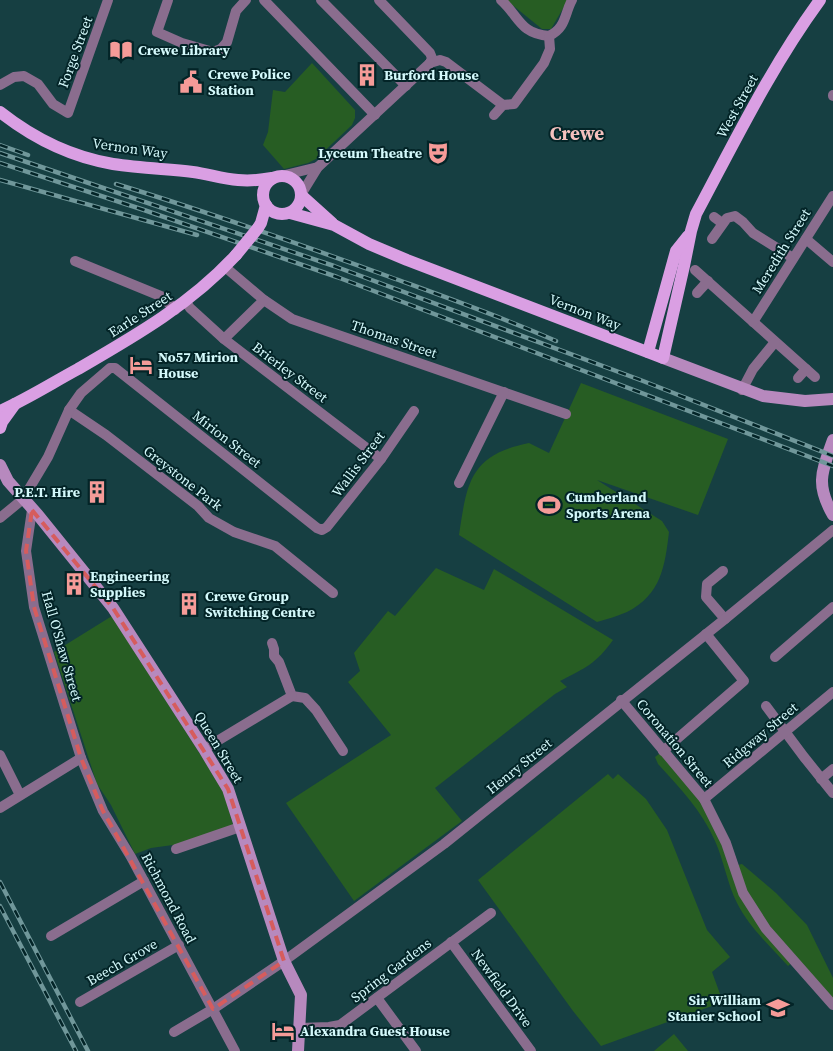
<svg xmlns="http://www.w3.org/2000/svg" width="833" height="1051" viewBox="0 0 833 1051" font-family="'Source Serif 4',serif">
  <rect width="100%" height="100%" fill="#163f42"/>
  <g fill="#275d23">
    <path d="M506 0H568L551 29H542Z"/>
    <path d="M312 63 355 110V118L352 125 316 159 308 163 284 169 263 145 268 132 273 90 285 92Z"/>
    <path d="M581 383 728 439 698 515 597 480 662 521 669 532C665 566 661 595 627 612 618 616 607 619 597 622L459 535C467 482 470 455 529 443L549 453Z"/>
    <path d="M436 568 484 590 494 569 613 640C596 664 585 668 560 681L567 687 555 694 435 788 462 821 354 901 286 803 391 735 348 682 360 671 354 653 388 611 395 616Z"/>
    <path d="M112 616 223 790 234 828 180 844 151 848 135 854 111 805 97 784 54 652Z"/>
    <path d="M663 751 704 799 733 866 742 864 776 893 807 925 833 978V1005L794 961 788 966C770 946 749 927 737 903 727 883 724 861 715 841 702 811 680 788 658 764L655 757Z"/>
    <path d="M608 774 613 779 618 774 646 799 667 830 707 930 730 957 712 972 723 1002 601 1046 573 1011 478 880Z"/>
    <path d="M674 1034 688 1051H654Z"/>
  </g>
  <g fill="none" stroke-linecap="round" stroke-linejoin="round">
    <g stroke="#8a6d8e" stroke-width="10">
      <path d="M168 0 157 32 182 43 213 52 221 49 227 42 236 11 246 0"/>
      <path d="M264 0 375 115"/>
      <path d="M321 0 406 86"/>
      <path d="M379 0 430 53 432 58 430 63"/>
      <path d="M501 0C519 16 520 34 549 36"/>
      <path d="M549 36C566 28 564 15 572 0"/>
      <path d="M430 63 440 60 446 62 503 105"/>
      <path d="M0 85 14 77 24 76 38 84 53 104 68 113 108 0"/>
      <path d="M833 95V96"/>
      <path d="M494 115 503 105 514 104 544 63 550 49 549 36"/>
      <path d="M281 176 318 167"/>
      <path d="M302 193 318 167 430 63"/>
      <path d="M714 217 722 223"/>
      <path d="M712 239 727 218 735 216 743 222 753 233 793 258"/>
      <path d="M806 239 833 262"/>
      <path d="M75 261 163 297 175 310"/>
      <path d="M225 267 264 300 292 319 566 414"/>
      <path d="M695 270 815 377"/>
      <path d="M697 293 708 281"/>
      <path d="M186 302 190 308 224 339 381 459"/>
      <path d="M753 322 833 196"/>
      <path d="M224 339 264 300"/>
      <path d="M798 378 806 369"/>
      <path d="M742 390 753 369 775 342"/>
      <path d="M69 410 106 435 198 506 209 518 234 532 275 546 333 593"/>
      <path d="M459 483 504 392"/>
      <path d="M32 510 26 551 34 607 81 758 103 811 131 857 235 1051"/>
      <path d="M0 518 23 499 48 457 69 410 81 393 110 368H115L317 528 322 530 327 527 381 459 414 411"/>
      <path d="M723 571 707 584 706 597 725 619"/>
      <path d="M272 643 274 649V656L279 662 292 696 305 698 316 710 343 751"/>
      <path d="M775 657 833 607"/>
      <path d="M621 700 704 799 726 843 743 893 766 929 833 1005"/>
      <path d="M766 706 804 757 833 793"/>
      <path d="M204 749 292 696"/>
      <path d="M663 751 744 681 706 634"/>
      <path d="M0 755 20 795"/>
      <path d="M821 779 833 769"/>
      <path d="M704 799 833 692"/>
      <path d="M0 808 81 758"/>
      <path d="M176 849 240 827"/>
      <path d="M51 936 144 881"/>
      <path d="M451 942 531 1051"/>
      <path d="M377 998 416 1051"/>
      <path d="M80 1002 179 945"/>
      <path d="M299 1028 329 1027 340 1025 491 913"/>
      <path d="M174 1032 213 1009 284 961 444 844 725 619 833 530"/>
    </g>
    <g stroke="#b789be" stroke-width="12">
      <path d="M663 358 763 396 805 401 833 399"/>
      <path d="M833 440C822 471 815 484 833 515"/>
      <path d="M0 465 8 481 38 515 113 608 204 749 228 789 284 961 301 995 298 1051"/>
    </g>
    <g stroke="#da9fe3" stroke-width="12">
      <path d="M0 112C33 138 71 157 113 164 140 168 166 169 193 172 208 174 223 179 238 180 249 181 261 180 272 178"/>
      <circle cx="282" cy="195" r="19"/>
      <path d="M302 196 332 223"/>
      <path d="M290 213 334 225 369 244 407 260 663 358 684 266 691 231 696 214C735 141 771 67 820 0"/>
      <path d="M258 228 261 223 266 205"/>
      <path d="M648 352 676 251 688 236"/>
      <path d="M0 411C27 399 52 383 78 369 135 336 191 304 236 255"/>
      <path d="M0 428 2 422 15 404"/>
    </g>
    <defs>
      <g id="rail">
        <path d="M0 145 28 155"/>
        <path d="M0 153 334 266 643 381 833 456"/>
        <path d="M0 163 144 210 337 277 833 466"/>
        <path d="M0 180 197 235"/>
        <path d="M116 184C208 212 299 244 390 277 445 297 502 317 556 341"/>
        <path d="M0 882 88 1051"/>
        <path d="M0 906 76 1051"/>
      </g>
    </defs>
    <use href="#rail" stroke="#70979a" stroke-width="4.5"/>
    <use href="#rail" stroke="#032427" stroke-width="2.5" stroke-dasharray="8" stroke-linecap="butt"/>
    <path stroke="#da9fe3" stroke-width="12" d="M236 255 258 228"/>
  </g>
  <path fill="none" stroke="#d65c5d" stroke-width="4" stroke-dasharray="10 6" stroke-linejoin="round" d="M32 510 113 608 228 789 284 961 213 1009 103 811 81 758 34 607 26 551Z"/>
  <defs>
    <symbol id="library-bare" viewBox="-9 -9 18 18"><path d="M-6-4Q-3-5.5-.7-3.5V5Q-3 3-6 4ZM6-4Q3-5.5 .7-3.5V5Q3 3 6 4Z" fill="#f59b98" stroke="#032427" stroke-width="2.5" paint-order="stroke"/></symbol>
    <symbol id="building-bare" viewBox="-9 -9 18 18"><path d="M-4-6H4V6H1V3H-1V6H-4ZM-2.5-4.3h1.7v1.8h-1.7ZM.8-4.3h1.7v1.8H.8ZM-2.5-1h1.7V.8h-1.7ZM.8-1h1.7V.8H.8Z" fill="#f59b98" stroke="#032427" stroke-width="2.5" paint-order="stroke"/></symbol>
    <symbol id="civic-bare" viewBox="-9 -9 18 18"><path d="M-.6-6.5H3V-4.5H.6V-3L4-1V1h2V6H-6V1h2V-1L-.6-3ZM-1.2 2.5V6h2.4V2.5Z" fill="#f59b98" stroke="#032427" stroke-width="2.5" paint-order="stroke"/></symbol>
    <symbol id="theatre-bare" viewBox="-9 -9 18 18"><path d="M-5-5.5Q0-4 5-5.5V0Q5 5 0 6Q-5 5-5 0ZM-3.3-2.5H-1v1.5H-3.3ZM1-2.5H3.3v1.5H1ZM-2.8 1Q0 5.5 2.8 1Z" fill="#f59b98" stroke="#032427" stroke-width="2.5" paint-order="stroke"/></symbol>
    <symbol id="hotel-bare" viewBox="-9 -9 18 18"><path d="M-6-4.5h1.5V1H6V5H4.5V3h-9V5H-6ZM-4 0a1.8 1.8 0 1 1 3.6 0ZM.5 0V-2.5h3Q6-2.5 6 0Z" fill="#f59b98" stroke="#032427" stroke-width="2.5" paint-order="stroke"/></symbol>
    <symbol id="stadium-bare" viewBox="-9 -9 18 18"><path d="M0-5a6.5 5 0 1 0 0 10a6.5 5 0 1 0 0-10ZM-3.5-1.8h7v3.6h-7Z" fill="#f59b98" stroke="#032427" stroke-width="2.5" paint-order="stroke"/></symbol>
    <symbol id="school-bare" viewBox="-9 -9 18 18"><path d="M0-5L7-2L0 1L-7-2ZM-4 1L0 2.5L4 1V4Q0 6-4 4Z" fill="#f59b98" stroke="#032427" stroke-width="2.5" paint-order="stroke"/></symbol>
  </defs>
  <g fill-rule="evenodd">
    <use href="#library-bare" x="105" y="34" width="32" height="32"/>
    <use href="#building-bare" x="351" y="59" width="32" height="32"/>
    <use href="#civic-bare" x="175" y="66" width="32" height="32"/>
    <use href="#theatre-bare" x="422" y="137" width="32" height="32"/>
    <use href="#hotel-bare" x="125" y="349" width="32" height="32"/>
    <use href="#building-bare" x="81" y="476" width="32" height="32"/>
    <use href="#stadium-bare" x="533" y="489" width="32" height="32"/>
    <use href="#building-bare" x="58" y="568" width="32" height="32"/>
    <use href="#building-bare" x="173" y="588" width="32" height="32"/>
    <use href="#school-bare" x="762" y="992" width="32" height="32"/>
    <use href="#hotel-bare" x="267" y="1015" width="32" height="32"/>
  </g>
  <g text-anchor="middle" stroke-width="4" stroke-linejoin="round" paint-order="stroke">
    <g font-size="14" font-weight="bold" fill="#d4f9fb" stroke="#032427" text-anchor="start">
      <text x="138" y="55">Crewe Library</text>
      <text x="208" y="79">Crewe Police<tspan x="208" dy="16">Station</tspan></text>
      <text x="384" y="80">Burford House</text>
      <text x="422" y="158" text-anchor="end">Lyceum Theatre</text>
      <text x="158" y="362">No57 Mirion<tspan x="158" dy="16">House</tspan></text>
      <text x="80" y="497" text-anchor="end">P.E.T. Hire</text>
      <text x="566" y="502">Cumberland<tspan x="566" dy="16">Sports Arena</tspan></text>
      <text x="90" y="581">Engineering<tspan x="90" dy="16">Supplies</tspan></text>
      <text x="205" y="601">Crewe Group<tspan x="205" dy="16">Switching Centre</tspan></text>
      <text x="761" y="1005" text-anchor="end">Sir William<tspan x="761" dy="16">Stanier School</tspan></text>
      <text x="300" y="1036">Alexandra Guest House</text>
    </g>
    <g font-size="14" fill="#d4f9fb" stroke="#032427">
      <text transform="translate(75 52) rotate(-70)" y="5">Forge Street</text>
      <text transform="translate(737 106) rotate(-61)" y="5">West Street</text>
      <text transform="translate(130 148) rotate(8)" y="5">Vernon Way</text>
      <text transform="translate(781 251) rotate(-58)" y="5">Meredith Street</text>
      <text transform="translate(585 312) rotate(21)" y="5">Vernon Way</text>
      <text transform="translate(140 314) rotate(-33)" y="5">Earle Street</text>
      <text transform="translate(394 339) rotate(19)" y="5">Thomas Street</text>
      <text transform="translate(290 372) rotate(37)" y="5">Brierley Street</text>
      <text transform="translate(227 439) rotate(38)" y="5">Mirion Street</text>
      <text transform="translate(358 464) rotate(-53)" y="5">Wallis Street</text>
      <text transform="translate(183 478) rotate(38)" y="5">Greystone Park</text>
      <text transform="translate(62 646) rotate(74)" y="5">Hall O'Shaw Street</text>
      <text transform="translate(760 735) rotate(-40)" y="5">Ridgway Street</text>
      <text transform="translate(675 743) rotate(50)" y="5">Coronation Street</text>
      <text transform="translate(219 747) rotate(59)" y="5">Queen Street</text>
      <text transform="translate(519 766) rotate(-39)" y="5">Henry Street</text>
      <text transform="translate(169 898) rotate(62)" y="5">Richmond Road</text>
      <text transform="translate(122 962) rotate(-30)" y="5">Beech Grove</text>
      <text transform="translate(391 970) rotate(-37)" y="5">Spring Gardens</text>
      <text transform="translate(502 988) rotate(54)" y="5">Newfield Drive</text>
    </g>
    <g font-size="19" font-weight="bold" fill="#f4c0bd" stroke="#032427">
      <text x="577" y="140">Crewe</text>
    </g>
  </g>
</svg>
